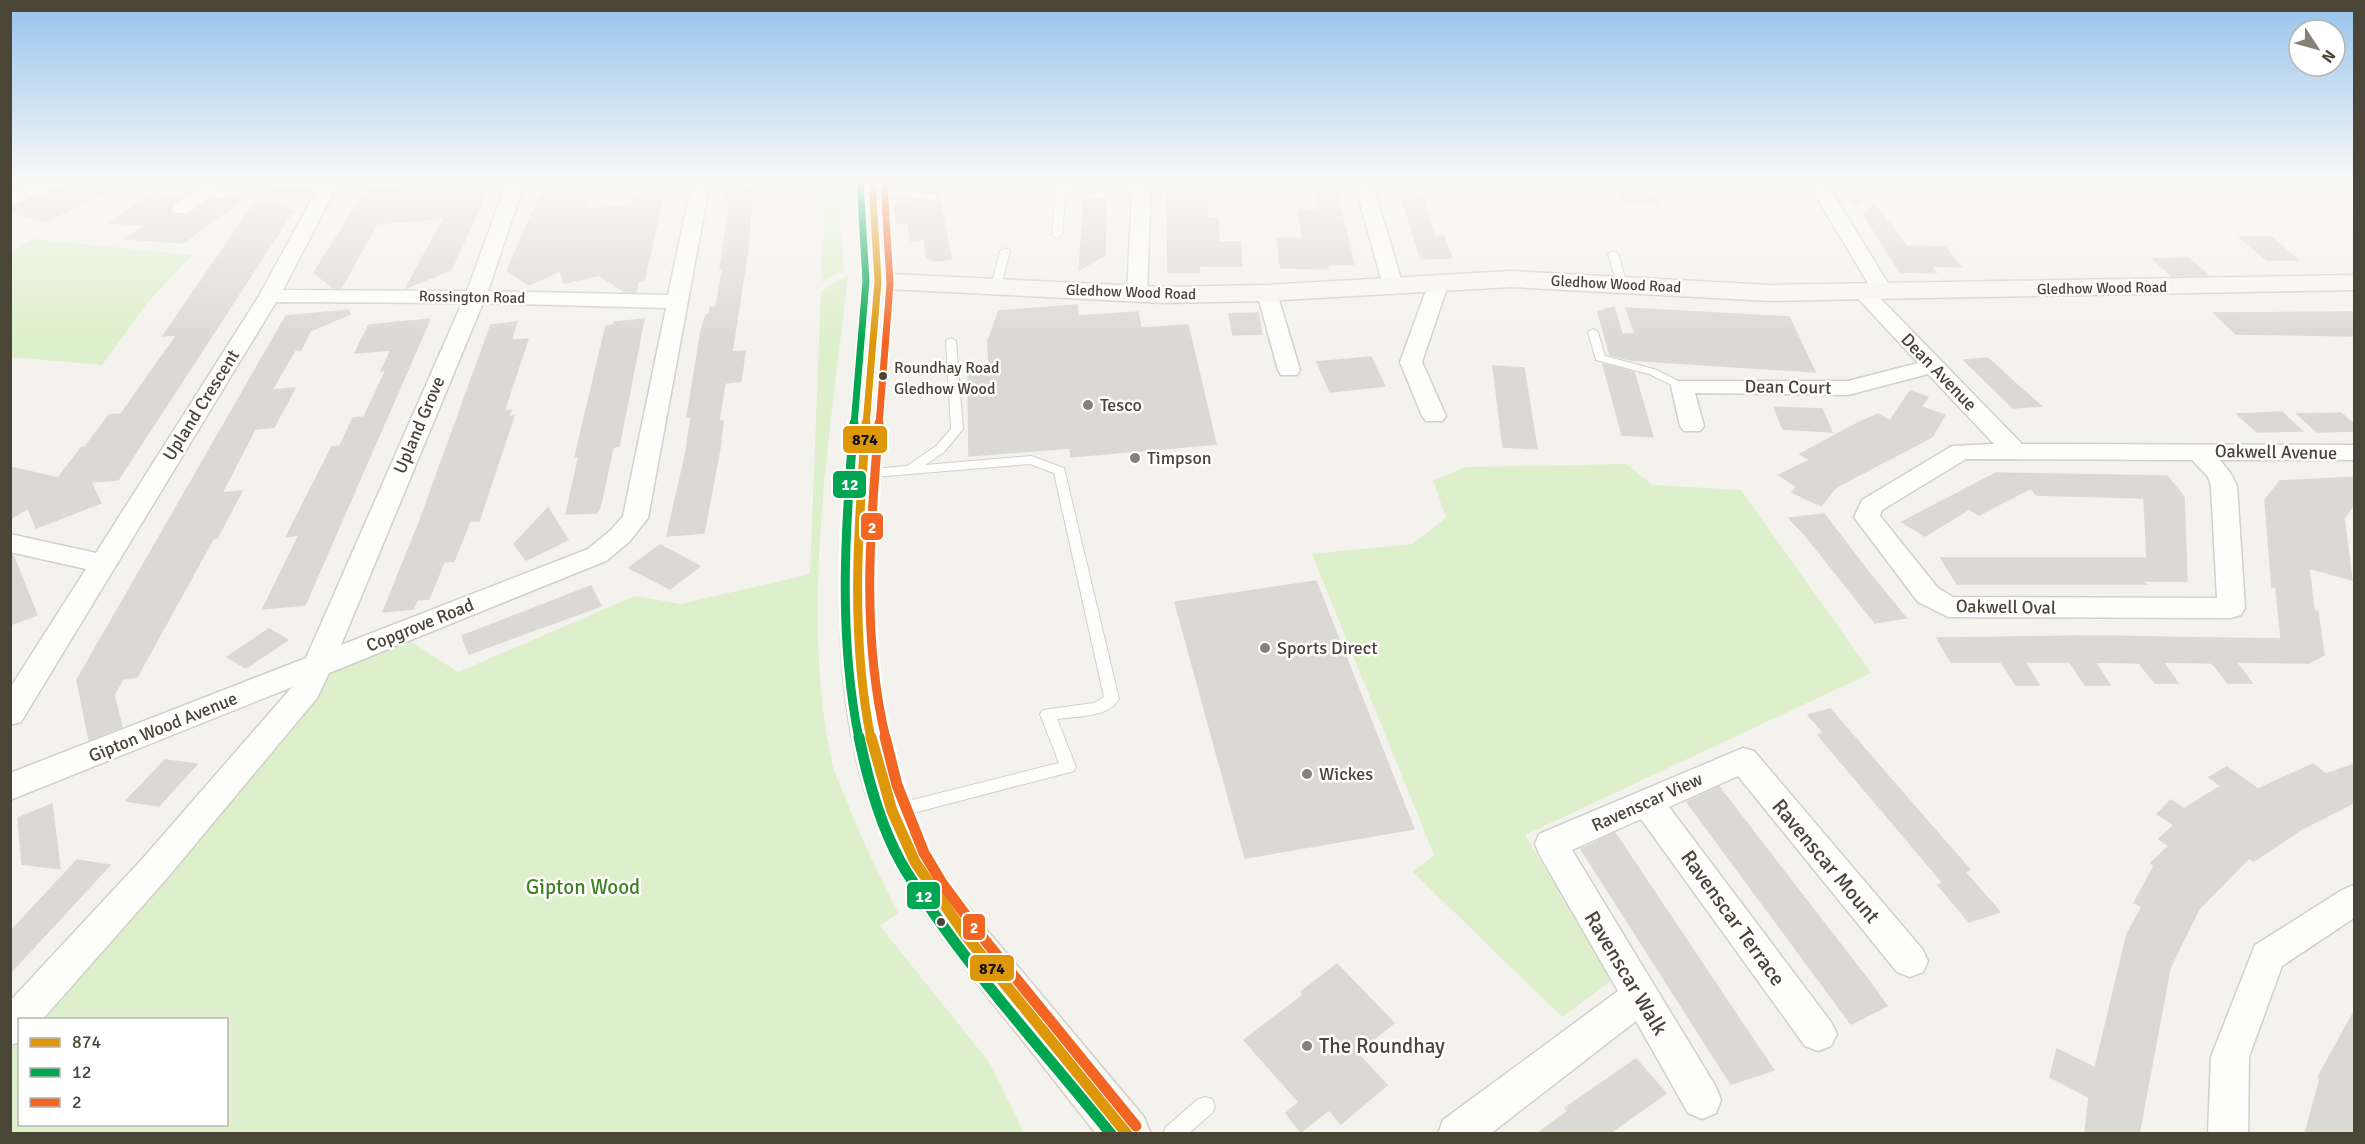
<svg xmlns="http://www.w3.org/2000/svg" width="2365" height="1144" viewBox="0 0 2365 1144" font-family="Signika,sans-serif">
  <rect width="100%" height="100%" fill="#f3f2ed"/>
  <g fill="#deefcb" fill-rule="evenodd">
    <path d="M826 181H847L844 203 838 204 844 270 821 282Z"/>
    <path d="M33 239 192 255 147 303 102 365 11 357V251Z"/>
    <path d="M848 275C831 427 799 613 832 763 835 776 842 789 847 802 862 840 880 876 898 913L880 926 989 1062 1024 1133 11 1134V1028L315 667 399 634 458 672 635 596 681 604 810 574 821 291ZM20 1020H226V1124H20Z"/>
    <path d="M1626 464 1653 485 1741 490 1871 673 1525 835 1612 980 1562 1017 1413 872 1434 855 1312 554 1412 544 1446 518 1433 480 1466 467Z"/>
  </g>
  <g fill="#dbd9d3" stroke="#dcd9d2" stroke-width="1.5">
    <path d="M65 181H131L46 221 10 212V209L61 187Z"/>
    <path d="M404 181H492L451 270 406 288 444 218 377 224 341 288H334L314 273 366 190 402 186Z"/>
    <path d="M546 181H567L565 185 594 183 586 209 631 206 637 186 666 183 644 281H638L636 292H625L599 275 564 283 560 271 529 285 507 271Z"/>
    <path d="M728 181H748L747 189H753L748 249 732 352 745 351 741 381 725 383 719 421H723L720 448 704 533 667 536 686 452 691 417H687L701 331 706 315 709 314 710 308 716 307 723 268 720 269 730 201H725Z"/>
    <path d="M913 181H936L938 194 914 190Z"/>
    <path d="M1167 181H1206L1208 218H1218L1219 242H1240L1242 266H1199L1200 272H1168Z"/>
    <path d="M1313 181H1333L1354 264 1327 265 1328 269 1281 268 1277 238H1303L1298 210H1318Z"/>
    <path d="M1396 181H1418L1435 237 1444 236 1452 258 1421 259Z"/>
    <path d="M1837 181H1880L1855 205Z"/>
    <path d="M1628 182H1647L1658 204H1625L1616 186Z"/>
    <path d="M152 192 184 195 169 208 174 215H189L213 198 242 200 183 243 126 239 146 225 109 223Z"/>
    <path d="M940 199 951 259 934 261 927 257 924 239 911 241 908 223 897 224 894 204 915 200 934 202Z"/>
    <path d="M1106 199 1105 255 1079 270 1084 200Z"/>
    <path d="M256 201 273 202 293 211 118 480 91 482 101 503 36 528 28 508 10 519V467L58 478 81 448 85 447 109 415 121 414 177 335 163 336Z"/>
    <path d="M1875 204 1906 246 1945 247 1961 267 1931 266 1936 273 1900 272 1863 213Z"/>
    <path d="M2270 236 2298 260H2267L2239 237Z"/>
    <path d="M2189 258 2208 275 2172 276 2153 259Z"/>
    <path d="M1077 305 1078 316 1138 312 1141 328 1188 325 1216 444 1071 457 1070 448 969 456 968 367 989 365 988 341 999 311Z"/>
    <path d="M1614 307 1622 334H1635L1626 308 1789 317 1815 372 1630 360 1610 355 1598 312Z"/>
    <path d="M349 310 350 314 310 331 301 350H295L272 390 295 388 274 427 255 429 222 493 242 491 217 538 213 539 137 677 123 679 114 695 122 727 89 740 77 680 286 316Z"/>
    <path d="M2355 312V336L2236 334 2214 313Z"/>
    <path d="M1258 313 1262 334 1233 335 1229 314Z"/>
    <path d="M430 319 305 605 263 609 299 535 286 537 332 447 340 446 353 418 364 417 386 370 381 371 391 350 355 353 369 325Z"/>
    <path d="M644 319 619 446 614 447 612 452 600 508 596 513 566 514 579 456 575 457 606 326 613 325 614 322Z"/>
    <path d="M517 322 511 340 528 339 504 411 511 410 508 417 514 416 479 521H470L454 561 444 562 429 599 417 600 413 609 383 612 419 523 491 325Z"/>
    <path d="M1371 357 1385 386 1330 392 1317 362Z"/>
    <path d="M1988 358 2014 382 2041 406 2013 408 1964 360Z"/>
    <path d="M1603 364 1634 372 1653 437 1622 435Z"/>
    <path d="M1493 366 1524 368 1537 449 1503 447Z"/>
    <path d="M1910 391 1928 397 1921 407 1945 415 1932 437 1836 487 1821 506 1792 492 1797 487 1779 475 1810 460 1800 454 1856 424 1878 414 1890 421Z"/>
    <path d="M1774 407 1822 409 1832 432 1783 429Z"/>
    <path d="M2282 412 2302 431 2257 432 2237 414Z"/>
    <path d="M2341 413 2355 425V431L2317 432 2297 414Z"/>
    <path d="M1996 473 2167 476 2184 497 2187 581H2143L2146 584H1957L1941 558H2147L2144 498 2036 495 2031 488 1979 515 1969 509 1925 536 1902 522Z"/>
    <path d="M2355 477V503L2344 518 2352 580 2309 568 2314 610 2318 612 2324 655 2309 663 2236 662 2252 683H2228L2212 663 2163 662 2178 683H2155L2139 663 2095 662 2110 685H2085L2070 662H2025L2039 685H2016L2001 662H1951L1937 638 2097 636 2281 639 2276 588 2272 587 2265 500 2280 481Z"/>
    <path d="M548 508 568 540 526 560 514 544Z"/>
    <path d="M1824 514 1870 574 1906 618 1875 623 1806 536 1789 518Z"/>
    <path d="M660 545 700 566 670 589 629 568Z"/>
    <path d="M10 554 13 555 37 615 10 625Z"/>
    <path d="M1316 581 1414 829 1245 858 1175 602Z"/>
    <path d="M591 586 601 606 469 654 462 636Z"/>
    <path d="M269 629 288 640 246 668 227 657Z"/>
    <path d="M1830 709 1970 870 1965 872 2000 912 1969 922 1938 885 1943 883 1818 735 1824 733 1808 715Z"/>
    <path d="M165 760 197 764 159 806 126 801Z"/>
    <path d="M2313 764 2326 774 2355 764V802L2302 829 2254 861 2249 858 2199 909 2170 968 2139 1134H2085L2089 1097 2050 1077 2057 1049 2095 1068 2127 934 2142 907 2134 903 2154 866 2151 863 2169 846 2159 839 2174 825 2157 814 2171 800 2184 809 2221 786 2209 777 2227 767 2258 789Z"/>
    <path d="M1719 787 1872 985 1887 1006 1851 1024 1687 802Z"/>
    <path d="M52 804 60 869 22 864 18 818Z"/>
    <path d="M1615 833 1756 1044 1774 1070 1731 1084 1581 849Z"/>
    <path d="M77 860 110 865 10 973V932Z"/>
    <path d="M1337 964 1394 1023 1357 1053 1387 1085 1341 1124 1329 1110 1301 1132 1286 1113 1299 1102 1244 1040 1303 995 1301 992Z"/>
    <path d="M2355 1010V1134H2305L2320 1079 2318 1077Z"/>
    <path d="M1636 1059 1666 1093 1609 1134H1537L1568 1111 1565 1108Z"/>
  </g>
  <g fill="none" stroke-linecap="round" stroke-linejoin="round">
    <defs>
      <g id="lane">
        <path d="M1061 183 1066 186 1062 235 1057 238 1052 235 1056 186Z"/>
        <path d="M872 189 934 194 939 197 934 200 869 194 867 192Z"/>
        <path d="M1005 248 1010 251 1001 287 1000 289H992L991 287 1000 251Z"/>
        <path d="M1613 251 1618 254 1627 284 1626 286 1622 287 1617 284 1608 254Z"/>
        <path d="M1593 329 1598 332 1605 356 1657 370 1688 386 1682 389 1678 388 1649 374 1596 360 1588 332Z"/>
        <path d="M951 338 956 341 963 429 944 452 925 465 1031 456 1064 468 1119 699C1108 718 1076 716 1057 719L1076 767 1074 771 894 818 888 816 886 811 888 806 1059 763 1040 714 1043 710 1094 703 1104 697 1054 473 1030 464 862 478 856 474 862 470 907 466 936 446 951 429 946 341Z"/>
        <path d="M1205 1097 1212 1099 1215 1106 1212 1113 1188 1134H1163L1166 1127 1198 1099Z"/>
      </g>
      <g id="street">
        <path d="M39 181H63L60 185 10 207V194Z"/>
        <path d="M207 181H329L337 186 283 290 467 291 507 181H525L488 291 668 295 692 181H710L648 518 629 542 606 561 329 673 317 698 168 877 42 1020H20V1042L10 1045V1001L144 857 292 687 10 800V773L306 658 462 303 276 302 21 722 10 725V688L86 569 10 552V534L96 553 259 296 316 191 223 187 188 213H174L171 209 174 205ZM483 303 666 308 623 516 611 530 588 549 341 645Z"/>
        <path d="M982 181H1151L1147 294 1144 298H1130L1127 294 1132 191H975L973 187 975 183Z"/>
        <path d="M1354 181H1372L1403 286 1400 290H1386L1383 286Z"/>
        <path d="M1807 181H1825L1894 293 1891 297 1880 298 2022 444 2354 445V460H2220L2231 474 2237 486 2245 608 2241 615 2231 618 1948 617 1918 602 1854 517 1862 500 1952 446 1994 444 1928 374 1848 395 1695 393 1704 426 1700 431H1684L1680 426 1671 386 1674 381H1848L1918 363 1853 293 1856 289 1863 287 1872 290ZM1966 459 2192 460 2208 477 2211 486 2217 598 1953 597 1938 588 1880 516 1882 510Z"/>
        <path d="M1439 276 1446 278 1449 282 1422 362 1446 416 1442 421H1426L1422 416 1400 362 1429 282 1432 278Z"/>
        <path d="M1267 287 1274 289 1277 293 1300 370 1297 375H1281L1278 370 1257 293 1260 289Z"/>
        <path d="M1743 748 1754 751 1923 950 1928 961 1923 972 1910 977 1897 972 1738 776 1669 807 1831 1022 1837 1034 1831 1046 1818 1051 1805 1046 1641 819 1572 850 1716 1087 1721 1100 1716 1113 1702 1119 1688 1113 1636 1021 1490 1134H1438L1443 1120 1618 991 1539 854 1535 844 1539 834Z"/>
        <path d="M2354 885V918L2282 966 2249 1057 2248 1134H2208L2211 1057 2255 945 2342 890Z"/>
      </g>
      <path id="secondary" d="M861 181H883L890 274 1163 287 1267 285 1511 271 1770 285 2354 275V290L1770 301 1511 287 1267 301 1163 303 890 289C878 467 845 685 929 849 948 886 987 930 1014 962 1058 1014 1101 1066 1144 1117L1151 1134H1096C1061 1089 1026 1044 990 1000 959 959 926 918 900 874 801 697 852 475 865 284 867 251 862 215 861 181Z"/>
    </defs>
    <use href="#lane" stroke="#d1d0ca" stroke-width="2"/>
    <use href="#street" stroke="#d1d0ca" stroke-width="3"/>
    <use href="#secondary" stroke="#d3d0c3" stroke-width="3"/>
    <use href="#lane" fill="#fdfdfc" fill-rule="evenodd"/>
    <use href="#street" fill="#fdfdfc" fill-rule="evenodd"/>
    <use href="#secondary" fill="#f7f6f0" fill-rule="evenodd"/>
    <defs>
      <path id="bus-1-far2" d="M866 425 878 281 872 181"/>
      <path id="bus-1-far1" d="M866 423C858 528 850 636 871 739"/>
      <path id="bus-1" d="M871 737 892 811 915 862 966 936 1127 1134"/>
      <path id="bus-2-far2" d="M854 425 866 281 860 182"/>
      <path id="bus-2-far1" d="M854 423C845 527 838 636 859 739"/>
      <path id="bus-2" d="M859 737C868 781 882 832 906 871 964 965 1042 1048 1111 1134"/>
      <path id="bus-3-far2" d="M879 425 890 284 884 181"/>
      <path id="bus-3-far1" d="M879 423C870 527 861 636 886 739"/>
      <path id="bus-3" d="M885 737 897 785 924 853 942 883 975 928 1136 1126"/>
    </defs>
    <use href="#bus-1-far2" stroke="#fff" stroke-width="10"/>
    <use href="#bus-1-far1" stroke="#fff" stroke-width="14"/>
    <use href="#bus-1" stroke="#fff" stroke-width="16"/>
    <use href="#bus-2-far2" stroke="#fff" stroke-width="10"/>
    <use href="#bus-2-far1" stroke="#fff" stroke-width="14"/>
    <use href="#bus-2" stroke="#fff" stroke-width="16"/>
    <use href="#bus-3-far2" stroke="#fff" stroke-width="10"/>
    <use href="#bus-3-far1" stroke="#fff" stroke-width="14"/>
    <use href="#bus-3" stroke="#fff" stroke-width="16"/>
    <use href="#bus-1-far2" stroke="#dd9708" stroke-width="7"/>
    <use href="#bus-1-far1" stroke="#dd9708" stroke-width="9"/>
    <use href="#bus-1" stroke="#dd9708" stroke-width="11"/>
    <use href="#bus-2-far2" stroke="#00a651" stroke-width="7"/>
    <use href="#bus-2-far1" stroke="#00a651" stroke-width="9"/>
    <use href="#bus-2" stroke="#00a651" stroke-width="11"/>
    <use href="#bus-3-far2" stroke="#f26522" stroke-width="7"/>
    <use href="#bus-3-far1" stroke="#f26522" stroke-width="9"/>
    <use href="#bus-3" stroke="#f26522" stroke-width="11"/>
  </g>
  <linearGradient id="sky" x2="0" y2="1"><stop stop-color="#95c3ed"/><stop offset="0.53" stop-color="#faf9f7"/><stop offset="1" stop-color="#faf9f7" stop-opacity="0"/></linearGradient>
  <rect width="2365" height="341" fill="url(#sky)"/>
  <g fill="#4b4537" stroke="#fff" stroke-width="2">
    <circle cx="883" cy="376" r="5"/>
    <circle cx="941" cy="922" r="5"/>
  </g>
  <g fill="#868277" stroke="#fff" stroke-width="2">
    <circle cx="1088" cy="405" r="6"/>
    <circle cx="1135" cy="458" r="6"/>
    <circle cx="1265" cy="648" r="6"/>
    <circle cx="1307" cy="774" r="6"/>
    <circle cx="1307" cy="1046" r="6"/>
  </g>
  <g text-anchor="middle" stroke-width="5" stroke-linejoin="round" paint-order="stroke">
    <g font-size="15" fill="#4b4537" stroke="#fff">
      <text transform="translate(1616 284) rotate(3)" y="5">Gledhow Wood Road</text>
      <text transform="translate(2102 288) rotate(-1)" y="5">Gledhow Wood Road</text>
      <text transform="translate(1131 292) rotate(2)" y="5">Gledhow Wood Road</text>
      <text transform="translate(472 297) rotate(1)" y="5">Rossington Road</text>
    </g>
    <g font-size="16" fill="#4b4537" stroke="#fff" text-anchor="start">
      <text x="894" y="373">Roundhay Road<tspan x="894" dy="21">Gledhow Wood</tspan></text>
    </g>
    <g font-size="18" fill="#4b4537" stroke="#fff">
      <text transform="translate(1939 372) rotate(46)" y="6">Dean Avenue</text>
      <text transform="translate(1788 387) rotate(1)" y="6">Dean Court</text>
      <text transform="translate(201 405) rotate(-58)" y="6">Upland Crescent</text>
      <text transform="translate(419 425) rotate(-67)" y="6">Upland Grove</text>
      <text transform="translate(2276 452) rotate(1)" y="6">Oakwell Avenue</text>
      <text transform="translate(2006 607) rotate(1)" y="6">Oakwell Oval</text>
      <text transform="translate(420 625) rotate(-22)" y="6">Copgrove Road</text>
      <text transform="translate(163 727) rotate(-22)" y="6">Gipton Wood Avenue</text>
      <text transform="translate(1647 802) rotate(-24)" y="6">Ravenscar View</text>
    </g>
    <g font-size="18" fill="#4b4537" stroke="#fff" text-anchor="start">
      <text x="1100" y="411">Tesco</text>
      <text x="1147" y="464">Timpson</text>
      <text x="1277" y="654">Sports Direct</text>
      <text x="1319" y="780">Wickes</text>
    </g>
    <g font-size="21" fill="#4b4537" stroke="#fff">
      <text transform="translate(1826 861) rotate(50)" y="7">Ravenscar Mount</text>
      <text transform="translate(1733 918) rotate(54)" y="7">Ravenscar Terrace</text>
      <text transform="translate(1626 973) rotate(59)" y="7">Ravenscar Walk</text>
    </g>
    <g font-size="21" fill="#418324" stroke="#fff">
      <text x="583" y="894">Gipton Wood</text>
    </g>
    <g font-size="21" fill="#4b4537" stroke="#fff" text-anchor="start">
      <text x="1319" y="1053">The Roundhay</text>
    </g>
  </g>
  <g stroke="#fff" stroke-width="2">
    <rect x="842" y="425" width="46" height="29" rx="6" fill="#dd9708"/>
    <rect x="832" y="470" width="35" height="29" rx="6" fill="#00a651"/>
    <rect x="860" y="512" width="24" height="29" rx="6" fill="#f26522"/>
    <rect x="906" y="881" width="35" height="29" rx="6" fill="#00a651"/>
    <rect x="962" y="913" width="24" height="28" rx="6" fill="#f26522"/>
    <rect x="969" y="954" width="46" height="28" rx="6" fill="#dd9708"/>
  </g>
  <g font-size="16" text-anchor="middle" font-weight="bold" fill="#fff">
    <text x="850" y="490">12</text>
    <text x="872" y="533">2</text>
    <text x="924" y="902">12</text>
    <text x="974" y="933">2</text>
  </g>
  <g font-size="16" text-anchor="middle" font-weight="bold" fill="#111">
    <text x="865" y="445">874</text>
    <text x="992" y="974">874</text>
  </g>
  <rect width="2365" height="1144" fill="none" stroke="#4b4537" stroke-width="24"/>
  <rect x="18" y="1018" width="210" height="108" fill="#ffffff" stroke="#b7b5af" stroke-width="1.5"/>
  <rect x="30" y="1038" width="30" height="9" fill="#dd9708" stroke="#b7b5af" stroke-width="1.5"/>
  <text x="72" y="1048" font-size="18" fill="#4b4537">874</text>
  <rect x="30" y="1068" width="30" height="9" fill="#00a651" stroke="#b7b5af" stroke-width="1.5"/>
  <text x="72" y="1078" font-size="18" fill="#4b4537">12</text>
  <rect x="30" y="1098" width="30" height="9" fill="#f26522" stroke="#b7b5af" stroke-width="1.5"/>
  <text x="72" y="1108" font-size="18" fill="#4b4537">2</text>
  <g transform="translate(2317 48) rotate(126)"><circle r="28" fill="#ffffff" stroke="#b7b5af" stroke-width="1.5"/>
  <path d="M0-4.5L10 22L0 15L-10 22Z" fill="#868277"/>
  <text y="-9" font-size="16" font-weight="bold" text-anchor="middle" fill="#4b4537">N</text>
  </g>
</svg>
